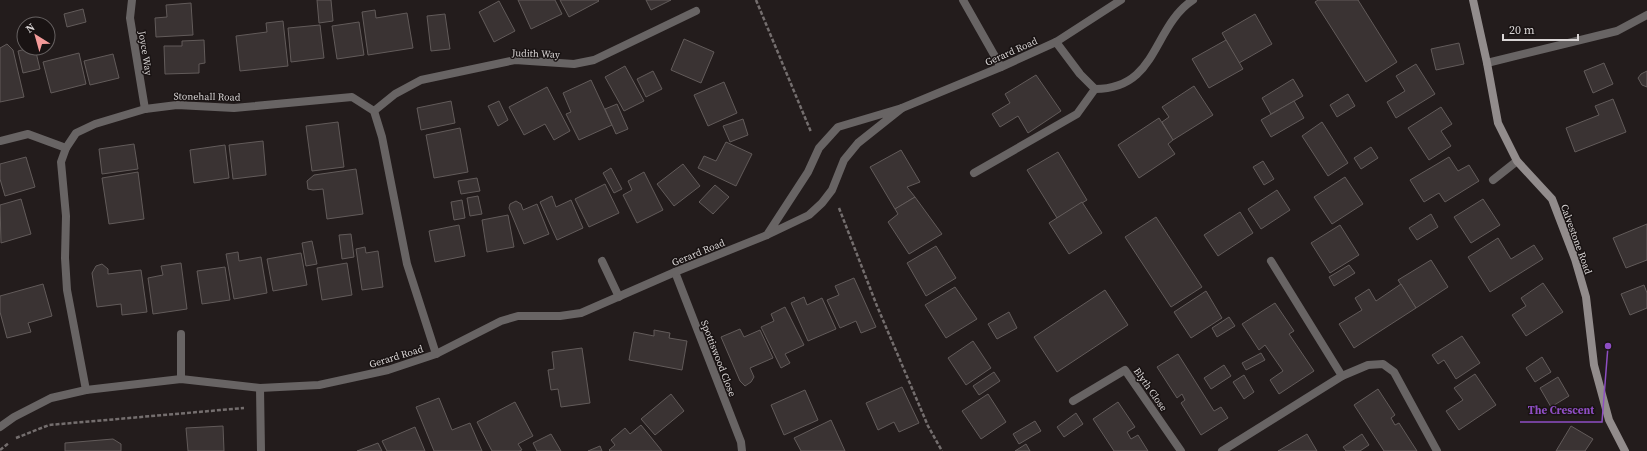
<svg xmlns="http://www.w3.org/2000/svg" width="1647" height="451" viewBox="0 0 1647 451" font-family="'Source Serif 4',serif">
  <rect width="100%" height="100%" fill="#231c1c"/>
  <g fill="#3a3333" stroke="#625b5a">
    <path d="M317 0H331L333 21 319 23Z"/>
    <path d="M518 0H555L562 14 531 29Z"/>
    <path d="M560 0H598L599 1 569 17Z"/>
    <path d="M646 0H671L651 10Z"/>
    <path d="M1318 0H1358L1397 62 1366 82 1315 2Z"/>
    <path d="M499 1 515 31 494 42 479 12Z"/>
    <path d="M191 3 193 35 156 37 155 18 167 17 166 5Z"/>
    <path d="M83 9 86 22 67 27 64 14Z"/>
    <path d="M375 10 376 18 407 13 413 48 368 55 362 12Z"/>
    <path d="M445 14 450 49 431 51 427 16Z"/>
    <path d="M1255 14 1272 44 1239 63 1222 33Z"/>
    <path d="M283 21 288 66 240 71 236 36 267 32 266 23Z"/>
    <path d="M359 22 364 55 337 59 332 26Z"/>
    <path d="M320 25 324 58 291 62 288 28Z"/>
    <path d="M684 39 714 52 701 83 671 70Z"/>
    <path d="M204 40 205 63 199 64V73L165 74 164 46H182V41Z"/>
    <path d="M1226 40 1243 69 1209 88 1192 59Z"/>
    <path d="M1459 43 1464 64 1436 70 1431 49Z"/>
    <path d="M7 44 13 50 24 97 0 102V48Z"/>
    <path d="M30 48H35L40 69 23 73 18 51Z"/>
    <path d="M79 53 86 84 51 93 43 62Z"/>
    <path d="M113 54 119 78 90 85 84 61Z"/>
    <path d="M1604 63 1613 84 1593 93 1584 71Z"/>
    <path d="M1416 64 1435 94 1396 118 1387 102 1405 91 1396 76Z"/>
    <path d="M625 66 644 101 624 111 605 77Z"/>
    <path d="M653 71 662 89 646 97 637 79Z"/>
    <path d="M1647 71V87L1642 85 1638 78 1641 74Z"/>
    <path d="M1036 75 1061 111 1028 133 1018 116 1000 127 992 114 1010 103 1005 94Z"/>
    <path d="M1293 79 1303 96 1271 114 1262 98Z"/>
    <path d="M591 80 612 125 579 140 566 114 571 112 563 93Z"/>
    <path d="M724 82 737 113 708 126 694 95Z"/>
    <path d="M1194 86 1213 115 1173 140 1162 122 1169 117 1162 107Z"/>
    <path d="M547 87 570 131 554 140 545 124 524 135 509 107Z"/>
    <path d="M1348 94 1355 106 1337 117 1330 105Z"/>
    <path d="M1613 99 1626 132 1575 152 1566 128 1599 115 1595 106Z"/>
    <path d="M451 101 455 123 421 130 417 108Z"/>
    <path d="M499 101 508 120 498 126 488 106Z"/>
    <path d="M1294 101 1304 118 1271 137 1261 120Z"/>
    <path d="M617 104 628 129 616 134 605 109Z"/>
    <path d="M1441 107 1452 124 1441 131 1451 146 1429 160 1408 128Z"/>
    <path d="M1159 118 1173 140 1168 144 1175 154 1139 178 1118 145Z"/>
    <path d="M743 119 748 135 730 142 723 126Z"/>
    <path d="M338 122 344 167 312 171 306 126Z"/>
    <path d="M1322 122 1348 163 1328 176 1302 136Z"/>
    <path d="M460 128 468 172 434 178 426 135Z"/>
    <path d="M263 141 266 175 233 179 229 145Z"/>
    <path d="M726 142 752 154 736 186 698 168 704 156 716 161Z"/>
    <path d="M134 144 138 169 102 174 99 149Z"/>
    <path d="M225 145 229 178 194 183 190 150Z"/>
    <path d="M1371 147 1378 158 1361 169 1354 158Z"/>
    <path d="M901 150 920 182 907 187 915 197 895 209 870 167Z"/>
    <path d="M1058 152 1087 200 1057 218 1027 170Z"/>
    <path d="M26 157 35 187 5 196 0 179V164Z"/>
    <path d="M1449 157 1458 171 1469 165 1479 181 1445 202 1439 193 1424 202 1410 180Z"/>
    <path d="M1263 161 1274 179 1264 185 1253 167Z"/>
    <path d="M683 164 700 186 674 206 657 184Z"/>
    <path d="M611 168 622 189 614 193 603 173Z"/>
    <path d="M356 169 363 214 327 219 323 189 313 190 308 189 307 181 314 175Z"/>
    <path d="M138 172 144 219 109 224 102 178Z"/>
    <path d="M644 172 663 210 637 223 623 195 632 190 628 181Z"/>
    <path d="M1345 177 1363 204 1332 224 1314 197Z"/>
    <path d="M477 178 480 191 461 194 458 181Z"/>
    <path d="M605 184 619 213 589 227 575 199Z"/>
    <path d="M715 185 729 197 713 214 699 202Z"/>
    <path d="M1277 190 1290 210 1261 229 1248 209Z"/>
    <path d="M478 196 482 214 470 216 467 198Z"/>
    <path d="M552 196 556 207 571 200 583 228 557 240 540 202Z"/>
    <path d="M915 197 942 234 909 254 888 222 898 214 895 209Z"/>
    <path d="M21 199 31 234 1 243 0 205Z"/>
    <path d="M1483 199 1500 225 1471 243 1454 217Z"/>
    <path d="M462 200 465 218 454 220 451 202Z"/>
    <path d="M516 201 521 204 523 210 537 204 549 234 524 244 509 208 510 204Z"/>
    <path d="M1082 202 1102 233 1069 254 1049 223Z"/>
    <path d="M1240 212 1253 233 1218 256 1204 235Z"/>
    <path d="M1431 214 1438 227 1417 240 1409 228Z"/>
    <path d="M508 215 514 247 487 252 482 220Z"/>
    <path d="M1156 217 1202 287 1171 307 1125 237Z"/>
    <path d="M1647 224V260L1626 268 1613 238Z"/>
    <path d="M459 225 465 256 435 262 429 231Z"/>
    <path d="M1340 225 1359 255 1330 273 1311 243Z"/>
    <path d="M351 234 354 257 342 259 339 235Z"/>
    <path d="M1498 238 1511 259 1534 245 1543 259 1490 292 1468 257Z"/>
    <path d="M312 241 317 264 306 266 302 243Z"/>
    <path d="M936 246 956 278 926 296 907 263Z"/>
    <path d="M365 247 366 253 378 251 383 287 362 290 356 249Z"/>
    <path d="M238 252 239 261 261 257 267 293 234 299 226 254Z"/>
    <path d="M301 253 307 285 273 291 267 259Z"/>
    <path d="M1431 260 1448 287 1416 308 1398 280Z"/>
    <path d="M181 263 187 309 153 314 148 278 163 275 161 266Z"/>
    <path d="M347 263 352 295 322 300 317 268Z"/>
    <path d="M102 264 108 269V274L141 270 147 312 122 315 121 304 97 307 92 273 96 266Z"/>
    <path d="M1349 265 1355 273 1334 286 1329 277Z"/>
    <path d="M225 267 230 300 202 304 197 271Z"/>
    <path d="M854 278 876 327 861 333 856 321 840 328 827 300 839 295 835 286Z"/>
    <path d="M1543 283 1563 312 1526 336 1512 315 1526 306 1521 298Z"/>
    <path d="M43 284 52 316 28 323 31 332 7 338 0 312V296Z"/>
    <path d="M1401 284 1416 308 1354 348 1339 324 1362 310 1355 298 1369 289 1376 301Z"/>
    <path d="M1644 285 1647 293V308L1630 315 1621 294Z"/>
    <path d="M955 287 977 319 946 338 925 305Z"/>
    <path d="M1105 290 1128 325 1057 372 1034 337Z"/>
    <path d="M1206 291 1222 318 1191 338 1174 312Z"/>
    <path d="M804 297 807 305 822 298 836 329 808 341 791 303Z"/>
    <path d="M1275 303 1294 331 1289 334 1314 371 1279 394 1270 380 1283 371 1265 345 1259 350 1242 324Z"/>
    <path d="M785 307 804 345 785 354 790 363 781 368 761 327 774 321 771 314Z"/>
    <path d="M1009 312 1017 328 997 339 988 324Z"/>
    <path d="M1229 317 1235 326 1217 337 1212 328Z"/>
    <path d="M740 329 744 337 760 330 773 358 750 368 754 377 751 382 745 386 740 381 721 337Z"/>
    <path d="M654 330 670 333 669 338 687 341 682 370 629 360 634 332 654 336Z"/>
    <path d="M1462 336 1480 363 1456 379 1444 360 1438 364 1432 355Z"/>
    <path d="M973 341 991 368 966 385 948 358Z"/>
    <path d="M582 348 590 403 561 407 558 389 551 390 548 370 554 369 552 352Z"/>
    <path d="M1261 353 1265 360 1246 370 1242 363Z"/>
    <path d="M1178 354 1214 411 1221 407 1228 418 1201 435 1181 403 1185 400 1182 394 1177 398 1157 367Z"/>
    <path d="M1542 357 1551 372 1535 382 1526 368Z"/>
    <path d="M1224 365 1231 376 1211 389 1204 378Z"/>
    <path d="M994 372 1000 381 979 395 973 386Z"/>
    <path d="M1475 374 1496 405 1459 430 1446 411 1463 400 1454 388Z"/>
    <path d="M1244 375 1254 392 1244 399 1233 382Z"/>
    <path d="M1558 377 1569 396 1551 407 1540 388Z"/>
    <path d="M902 387 919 423 899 432 894 422 878 430 866 403Z"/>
    <path d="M1378 389 1395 415 1391 418 1395 425 1399 423 1417 451H1384L1354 405Z"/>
    <path d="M805 390 818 420 784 435 771 405Z"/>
    <path d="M671 394 684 411 655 435 641 419Z"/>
    <path d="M988 394 1006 422 981 439 962 411Z"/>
    <path d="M439 398 452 430 470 423 482 451H434L416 407Z"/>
    <path d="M515 402 533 436 518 444 522 450 519 451H492L477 422Z"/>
    <path d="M1118 402 1135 427 1127 432 1131 439 1138 435 1148 451H1114L1093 419Z"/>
    <path d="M1076 413 1083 424 1064 437 1057 427Z"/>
    <path d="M831 420 845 451H801L794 438Z"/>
    <path d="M1035 421 1041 431 1019 444 1013 434Z"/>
    <path d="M641 425 662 451H610L609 450 615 445 611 440 625 428 630 434Z"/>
    <path d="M223 426 224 451H188L186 428Z"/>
    <path d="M1571 426 1593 439 1585 451H1556Z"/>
    <path d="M415 427 425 451H387L382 441Z"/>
    <path d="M551 434 561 451H537L533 443Z"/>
    <path d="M1307 434 1317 451H1278Z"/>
    <path d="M1362 434 1369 445 1360 451H1346L1343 447Z"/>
    <path d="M113 439 121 444V451H65V443Z"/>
    <path d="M378 443 382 451H357Z"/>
    <path d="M1026 444 1030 451H1015Z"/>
    <path d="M600 446 602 451H588Z"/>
  </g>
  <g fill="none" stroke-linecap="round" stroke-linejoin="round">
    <g stroke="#746e6e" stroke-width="2.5" stroke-dasharray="4 2" stroke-linecap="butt">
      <path d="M756 0 811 132"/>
      <path d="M839 208 877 306 928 426 942 451"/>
      <path d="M16 438 49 425 244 408"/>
      <path d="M0 450 9 443"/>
    </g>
    <g stroke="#686464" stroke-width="8">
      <path d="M963 0 1001 67"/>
      <path d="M974 173 1077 114 1095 89"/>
      <path d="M1493 180 1517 161"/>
      <path d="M602 261 619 297"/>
      <path d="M181 379V334"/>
    </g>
    <g stroke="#686464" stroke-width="8">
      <path d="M132 0 130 18 145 109"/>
      <path d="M1056 42 1080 74 1095 89C1158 89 1152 27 1193 0"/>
      <path d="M1487 63 1617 31 1647 15"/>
      <path d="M902 108 1001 67 1056 42 1121 0"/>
      <path d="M374 111 395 94 421 80 515 60 574 64 594 60 696 11"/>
      <path d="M0 141 28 134 66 148"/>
      <path d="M1271 261 1342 376"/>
      <path d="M675 272 741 442 742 451"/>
      <path d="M260 388 261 451"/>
      <path d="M86 390 67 290 65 258 66 216 61 162 66 148 76 133 95 124 145 109 177 105 234 108 352 97 374 111 382 137 407 264 436 354"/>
      <path d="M1073 401 1125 370 1181 451"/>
      <path d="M0 427 14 417 51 398 86 390 181 379 260 388 319 385 388 370 436 354 501 321 518 316H560L581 313 675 272 767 235 809 215 822 203 832 190 844 160 858 143 902 108 838 127 819 148 808 172 767 235"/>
      <path d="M1222 451 1342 376 1368 365 1383 364 1394 372 1437 451"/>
    </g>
    <path stroke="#928c8c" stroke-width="8" d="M1473 0 1487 63 1498 123 1517 161 1552 199 1575 259 1586 297 1594 365 1609 420 1625 451"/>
  </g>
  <g text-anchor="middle" stroke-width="3" stroke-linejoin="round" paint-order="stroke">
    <g font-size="10" fill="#d9d5d5" stroke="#191313">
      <text transform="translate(1011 51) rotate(-24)" y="4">Gerard Road</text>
      <text transform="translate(146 53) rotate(81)" y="4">Joyce Way</text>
      <text transform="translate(536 53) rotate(2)" y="4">Judith Way</text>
      <text transform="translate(207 96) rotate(1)" y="4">Stonehall Road</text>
      <text transform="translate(1577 239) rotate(70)" y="4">Calvestone Road</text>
      <text transform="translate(698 252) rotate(-22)" y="4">Gerard Road</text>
      <text transform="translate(396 356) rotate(-17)" y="4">Gerard Road</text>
      <text transform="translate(719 358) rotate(69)" y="4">Spottiswood Close</text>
      <text transform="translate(1151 389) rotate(55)" y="4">Blyth Close</text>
    </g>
  </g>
  <path fill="none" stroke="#8e4ec3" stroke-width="1.5" d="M1608 346L1602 422H1520"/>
  <circle fill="#8e4ec3" stroke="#191313" stroke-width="1.5" cx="1608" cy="346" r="4"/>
  <g font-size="11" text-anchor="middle" font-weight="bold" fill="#8e4ec3" stroke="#191313" stroke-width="3" stroke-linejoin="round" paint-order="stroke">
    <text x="1561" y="414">The Crescent</text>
  </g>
  <g transform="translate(36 36) rotate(323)"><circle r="19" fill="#191313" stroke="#666161"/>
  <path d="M0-3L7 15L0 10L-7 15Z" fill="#f59b9a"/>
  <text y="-6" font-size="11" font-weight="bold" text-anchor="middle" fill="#d9d5d5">N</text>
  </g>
  <path d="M1503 34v6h75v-6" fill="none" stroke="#d9d5d5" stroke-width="2"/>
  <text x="1509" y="34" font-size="12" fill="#d9d5d5" stroke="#191313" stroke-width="3" paint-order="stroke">20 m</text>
</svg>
